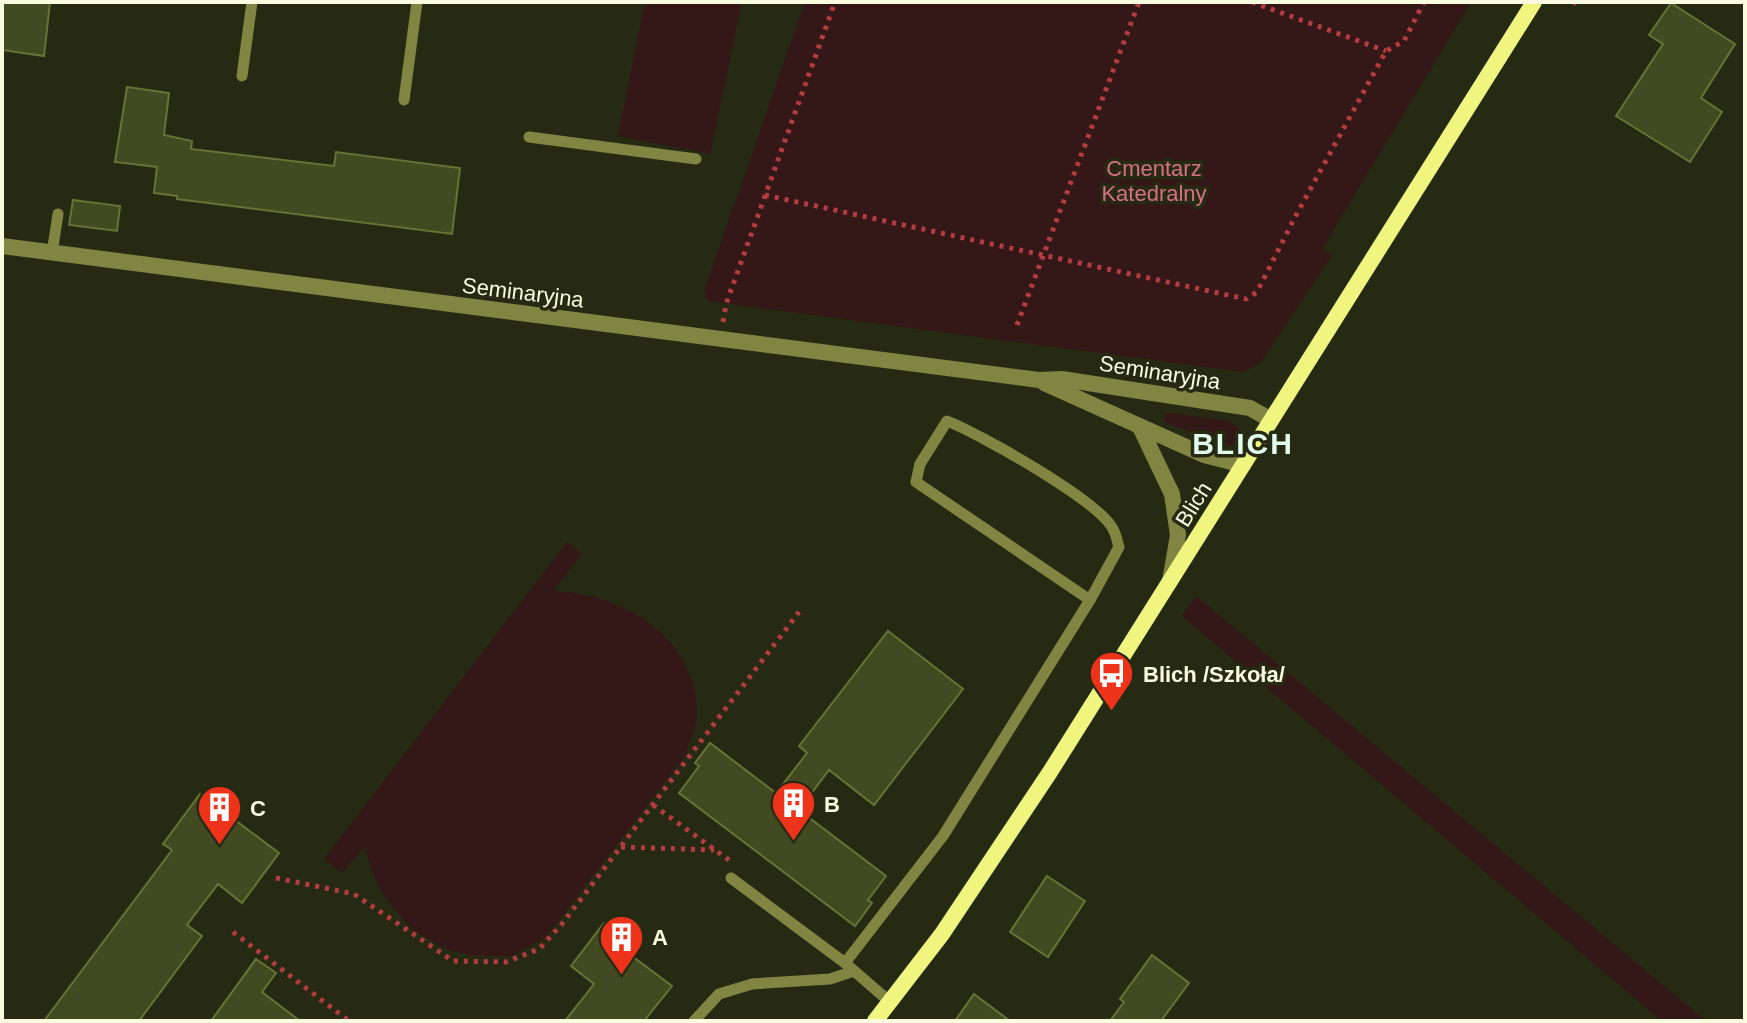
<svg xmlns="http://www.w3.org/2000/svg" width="1747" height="1023" viewBox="0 0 1747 1023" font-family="Arial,sans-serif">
  <rect width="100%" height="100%" fill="#262a13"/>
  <g fill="#341717">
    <path d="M645 2H742L710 154 618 136Z"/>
    <path d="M805 2H1471L1322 249 1332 255 1260 363 1243 372 707 301 705 289Z"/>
    <path d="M1169 413 1230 421 1242 432 1241 440 1231 446 1164 422 1165 414Z"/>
    <path d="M567 542 582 554 553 591C621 592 696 637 697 712 697 726 690 741 686 754L546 937 512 956H477L448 950 413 930 392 906 378 886 364 847 342 873 324 859Z"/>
    <path d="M1196 596 1706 1021H1662L1182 616Z"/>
  </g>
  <g fill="#414a21" stroke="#667435" stroke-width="2">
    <path d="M2 2H50L44 56 2 50Z"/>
    <path d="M1671 3 1735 44 1701 98 1722 112 1690 162 1616 116 1663 44 1649 35Z"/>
    <path d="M127 87 169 93 164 135 192 141 191 149 334 166 336 152 460 168 452 234 177 199V196L154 193 157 167 115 162Z"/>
    <path d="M73 200 120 206 117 231 69 225Z"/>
    <path d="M888 631 963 689 874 805 829 770 799 810 886 876 868 900 872 903 855 926 679 793 699 766 695 763 710 743 776 793 807 753 799 746Z"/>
    <path d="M200 794 279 853 242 903 218 884 187 925 202 936 139 1021H44L172 850 163 844Z"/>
    <path d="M1047 876 1085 901 1048 957 1010 932Z"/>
    <path d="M604 923 622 936 616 944 672 986 644 1021H565L594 984 571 966Z"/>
    <path d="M1152 955 1189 983 1161 1021H1110L1124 1002 1120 999Z"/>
    <path d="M256 959 276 973 262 992 300 1021H211Z"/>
    <path d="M974 994 1010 1021H955Z"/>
  </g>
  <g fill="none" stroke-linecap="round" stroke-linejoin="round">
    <g stroke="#b43b40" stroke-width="5" stroke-dasharray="4 6" stroke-linecap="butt">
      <path d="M1252 2 1386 51"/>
      <path d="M1573 2 1578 4"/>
      <path d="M765 195 1246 299 1257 292 1294 219 1386 51 1404 41 1424 2"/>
      <path d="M723 322 726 304 835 2"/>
      <path d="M1017 325 1139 2"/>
      <path d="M653 805 729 860"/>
      <path d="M621 847 714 850"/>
      <path d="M276 878 354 894 453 961 506 962 539 949 562 924 799 612"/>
      <path d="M233 932 349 1021"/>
    </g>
    <g stroke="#818542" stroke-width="11">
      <path d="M242 76 252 2"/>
      <path d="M404 100 417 2"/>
      <path d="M529 137 696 159"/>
      <path d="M52 253 58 214"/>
      <path d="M731 878 845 963 890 1002"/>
      <path d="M845 963 943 836 1090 600 1119 547C1117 541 1116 534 1113 529 1099 501 980 434 947 421L920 464 916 482 1090 600"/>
      <path d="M694 1021 719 994 752 984 830 979 854 971"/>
    </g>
    <g stroke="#818542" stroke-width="16">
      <path d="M2 246 1039 380 1062 379 1250 408 1271 420"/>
      <path d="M1044 383 1204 455 1243 465"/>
      <path d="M1140 427 1172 494 1178 535 1170 581"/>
    </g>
    <path stroke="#eff57e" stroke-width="16" d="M875 1021 942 934 1050 772 1534 2"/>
  </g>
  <defs>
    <symbol id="bus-pin" viewBox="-11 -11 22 30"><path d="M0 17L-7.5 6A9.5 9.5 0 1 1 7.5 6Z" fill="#ed341b" stroke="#262a13"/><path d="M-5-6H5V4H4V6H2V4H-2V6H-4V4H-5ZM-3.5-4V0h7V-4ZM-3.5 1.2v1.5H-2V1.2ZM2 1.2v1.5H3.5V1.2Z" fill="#fff"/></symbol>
    <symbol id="building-pin" viewBox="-11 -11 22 30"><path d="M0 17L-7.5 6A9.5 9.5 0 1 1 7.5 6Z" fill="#ed341b" stroke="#262a13"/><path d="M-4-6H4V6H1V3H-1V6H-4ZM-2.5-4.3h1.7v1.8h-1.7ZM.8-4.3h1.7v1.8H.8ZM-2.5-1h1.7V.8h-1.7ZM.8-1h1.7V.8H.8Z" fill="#fff"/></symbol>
  </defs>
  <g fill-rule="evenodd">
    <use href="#bus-pin" x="1086" y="648" width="51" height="69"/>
    <use href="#building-pin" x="768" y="778" width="51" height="69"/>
    <use href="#building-pin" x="194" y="782" width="51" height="69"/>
    <use href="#building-pin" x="596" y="912" width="51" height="69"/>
  </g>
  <g text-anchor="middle" stroke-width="7" stroke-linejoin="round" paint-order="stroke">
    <g font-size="22" fill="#d86f87" stroke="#262a13">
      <text x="1154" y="176">Cmentarz<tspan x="1154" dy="25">Katedralny</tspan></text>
    </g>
    <g font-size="22" fill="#f9fcdf" stroke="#262a13">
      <text transform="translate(523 292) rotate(7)" y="8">Seminaryjna</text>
      <text transform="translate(1160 372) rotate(9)" y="8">Seminaryjna</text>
      <text transform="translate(1193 504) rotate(-58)" y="8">Blich</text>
    </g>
    <g font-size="22" font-weight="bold" fill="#f9fcdf" stroke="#262a13" text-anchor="start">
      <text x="1143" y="682">Blich /Szkoła/</text>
      <text x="824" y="812">B</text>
      <text x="250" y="816">C</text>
      <text x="652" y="945">A</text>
    </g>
    <g font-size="30" font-weight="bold" letter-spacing="2" fill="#e1fdec" stroke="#262a13">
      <text x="1243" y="454">BLICH</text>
    </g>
  </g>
  <rect width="1747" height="1023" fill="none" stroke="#f9fcdf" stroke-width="8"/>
</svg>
